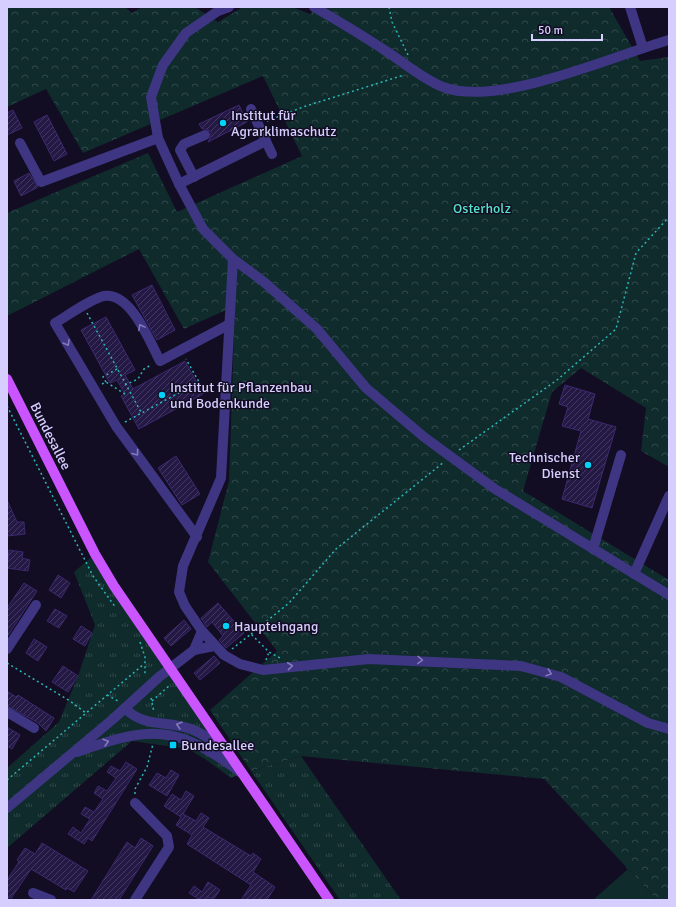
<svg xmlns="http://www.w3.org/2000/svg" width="676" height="907" viewBox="0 0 676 907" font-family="Signika,sans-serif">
  <defs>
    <pattern id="grass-tufts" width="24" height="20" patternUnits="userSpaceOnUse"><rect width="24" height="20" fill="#0f2b2c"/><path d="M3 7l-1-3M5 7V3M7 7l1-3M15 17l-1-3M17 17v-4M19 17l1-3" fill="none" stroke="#31494c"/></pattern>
    <pattern id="forest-crowns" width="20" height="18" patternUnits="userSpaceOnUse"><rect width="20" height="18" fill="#0f2b2c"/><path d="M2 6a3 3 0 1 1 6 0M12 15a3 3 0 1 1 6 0" fill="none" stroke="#31494c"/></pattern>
    <pattern id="building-hatch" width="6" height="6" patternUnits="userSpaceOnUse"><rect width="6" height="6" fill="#241844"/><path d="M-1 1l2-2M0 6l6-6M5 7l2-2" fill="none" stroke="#433860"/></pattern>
  </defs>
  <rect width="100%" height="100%" fill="#120d22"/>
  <g fill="url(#grass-tufts)">
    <path d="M95 554 242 773 231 778 205 759 188 749 132 741 7 848V768L59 722 78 676 95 625 74 572Z"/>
    <path d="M301 756 401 900H340L251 771Z"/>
  </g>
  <path fill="url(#forest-crowns)" d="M7 7H125L132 13 142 7H195L218 22 243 7H292L310 14 316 7H609L640 61 669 57V467L641 451 646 408 581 368 552 392 523 491 669 580V900H657L544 779 301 756 251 771 210 710 277 651 208 562 229 481 235 306 184 329 139 249 7 316V213L148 153 177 212 302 156 263 76 83 153 46 89 7 107Z"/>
  <path fill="#0f2b2c" d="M628 869 657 900H593Z"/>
  <g fill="url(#building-hatch)" stroke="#3c2970">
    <path d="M239 105 247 122 208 142 211 136V132L206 129H202L199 124Z"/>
    <path d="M13 110 22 128 7 135V113Z"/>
    <path d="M47 115 67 154 54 161 34 122Z"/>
    <path d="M29 173 38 187 21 196 14 181Z"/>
    <path d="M152 285 175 330 157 340 132 295Z"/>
    <path d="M106 317 135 370 125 375 133 389 185 361 203 394 139 429 121 396 125 394 117 380 110 383 81 330Z"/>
    <path d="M565 385 595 394 588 419 616 427 592 508 562 499 581 431 562 426 568 407 559 404Z"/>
    <path d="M176 456 200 494 182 505 158 468Z"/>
    <path d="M7 500 17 522H24L25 534 7 536Z"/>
    <path d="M9 550 23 552 22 558 30 560 28 571 7 568Z"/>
    <path d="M58 575 70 583 61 598 49 590Z"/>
    <path d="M24 583 37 591 7 637V608Z"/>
    <path d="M218 603 244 633 226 648 219 640 223 636 212 622 207 627 201 618Z"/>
    <path d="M55 609 67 616 59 628 47 621Z"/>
    <path d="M184 620 191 629 171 646 164 638Z"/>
    <path d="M81 626 92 633 85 646 73 639Z"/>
    <path d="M34 639 47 647 38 661 26 653Z"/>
    <path d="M214 656 220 663 200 680 194 673Z"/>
    <path d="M63 666 78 676 68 692 52 682Z"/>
    <path d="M7 691 16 697 18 695 54 718 46 731 37 722 7 706Z"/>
    <path d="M7 727 20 735 12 749 7 746Z"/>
    <path d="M126 762 137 769 92 841 88 838 84 844 68 834 73 827 81 833 90 819 81 814 85 807 94 812 103 799 94 793 98 786 107 791 116 778 107 772 111 766 120 771Z"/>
    <path d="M171 770 179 775 167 796 149 785 157 773 166 778Z"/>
    <path d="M186 791 194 796 183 814 196 821 201 813 209 818 203 827 251 856 253 853 261 859 253 872 275 887 267 900H241L251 885 187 844 192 835 176 825 181 817 164 806 172 794 181 800Z"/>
    <path d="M141 838 153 846 119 900H91L127 842 135 848Z"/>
    <path d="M42 843 88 871 74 892 67 888 66 890 31 869 10 900H7V880L19 862 17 860 25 848 35 854Z"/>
    <path d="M208 882 220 890 213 900 209 897 207 900H200L189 893 194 886 202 892Z"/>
  </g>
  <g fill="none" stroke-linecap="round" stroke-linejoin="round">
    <g stroke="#2ab7b7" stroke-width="1.5" stroke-dasharray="2 3" stroke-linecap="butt">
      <path d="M389 7 392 22 408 55"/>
      <path d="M267 121 303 107 404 75"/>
      <path d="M87 313 142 414"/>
      <path d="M106 382 103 377 117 369"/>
      <path d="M102 384 106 382 125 394"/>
      <path d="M125 385 138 379 144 369 151 365"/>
      <path d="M7 406 93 576 116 608"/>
      <path d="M125 422 199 382 186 359"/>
      <path d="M459 450 557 380 616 329 636 253 669 217"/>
      <path d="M251 634 289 603 336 549 444 462"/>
      <path d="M140 642 145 657V675"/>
      <path d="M232 649 251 634 269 652 280 658"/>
      <path d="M266 660 269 652"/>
      <path d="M7 663 70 701 86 713"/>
      <path d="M107 695 118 701"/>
      <path d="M151 698 154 712"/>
      <path d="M152 701 170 685"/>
      <path d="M7 780 144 664"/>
      <path d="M135 794V789L147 767 153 744"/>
    </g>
    <g stroke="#3e3683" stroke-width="10">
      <path d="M229 7 218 11 186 33 163 65 151 97 158 138 179 184 203 229 233 259 264 282 317 329 366 388 424 437 495 489 669 595"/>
      <path d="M314 7C340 22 365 37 389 53 405 64 425 80 443 87 498 108 612 56 669 40"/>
      <path d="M630 7 643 48"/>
      <path d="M251 109 272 154"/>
      <path d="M20 143 41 182 158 138"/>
      <path d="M194 177 180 150 184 144 205 135"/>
      <path d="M179 184 266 141"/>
      <path d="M233 259 221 478 183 566 179 592 185 606 202 631 224 655 240 664 263 670 369 659 521 666 561 677 648 723 669 729"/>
      <path d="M197 537 116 426 55 323C67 316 92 298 104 296 131 292 150 342 160 361L228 325"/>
      <path d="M593 549 621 455"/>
      <path d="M634 574 669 496"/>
      <path d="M7 649 36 605"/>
      <path d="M194 650 202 631"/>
      <path d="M125 708C143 728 167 720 191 729 204 734 215 742 226 750"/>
      <path d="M7 712 34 728"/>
      <path d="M77 752C150 726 176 724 240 772"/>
      <path d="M135 803 167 836 169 847 135 900"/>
      <path d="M7 808 113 719 159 677 194 650 214 646"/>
      <path d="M33 893 51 900"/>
    </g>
    <path stroke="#ca55ff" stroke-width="10" d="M7 379 95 554 114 586 329 900"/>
  </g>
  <defs><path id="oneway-chevron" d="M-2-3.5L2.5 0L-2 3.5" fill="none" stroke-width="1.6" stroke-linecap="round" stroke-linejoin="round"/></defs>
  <g stroke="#827abb">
    <use href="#oneway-chevron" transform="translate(141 327) rotate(-118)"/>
    <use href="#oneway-chevron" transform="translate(67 343) rotate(60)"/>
    <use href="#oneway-chevron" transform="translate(136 453) rotate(53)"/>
    <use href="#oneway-chevron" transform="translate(420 660) rotate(1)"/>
    <use href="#oneway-chevron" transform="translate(290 666) rotate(-6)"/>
    <use href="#oneway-chevron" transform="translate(549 673) rotate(19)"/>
    <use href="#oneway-chevron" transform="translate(179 725) rotate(-164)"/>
    <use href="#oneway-chevron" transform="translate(106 742) rotate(-16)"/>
  </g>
  <g fill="#00d1f9" stroke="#120d22" stroke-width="1.5">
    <circle cx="223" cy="123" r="4"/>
    <circle cx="162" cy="395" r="4"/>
    <circle cx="588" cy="465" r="4"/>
    <circle cx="226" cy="626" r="4"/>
    <rect x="169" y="741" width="8" height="8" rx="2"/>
  </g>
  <g text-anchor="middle" stroke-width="3" stroke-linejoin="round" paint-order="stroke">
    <g font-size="14" fill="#d6ceff" stroke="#120d22" text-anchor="start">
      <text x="231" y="120">Institut für<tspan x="231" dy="16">Agrarklimaschutz</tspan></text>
      <text x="170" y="392">Institut für Pflanzenbau<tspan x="170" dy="16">und Bodenkunde</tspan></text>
      <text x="580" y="462" text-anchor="end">Technischer<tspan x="580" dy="16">Dienst</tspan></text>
      <text x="234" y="631">Haupteingang</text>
      <text x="181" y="750">Bundesallee</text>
    </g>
    <g font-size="14" fill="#56e3c8" stroke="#120d22">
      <text x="482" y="213">Osterholz</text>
    </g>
    <g font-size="14" fill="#d6ceff" stroke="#120d22">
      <text transform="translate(51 436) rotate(63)" y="5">Bundesallee</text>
    </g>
  </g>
  <rect width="676" height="907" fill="none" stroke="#d6ceff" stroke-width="16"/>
  <path d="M532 34v6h70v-6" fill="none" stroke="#d6ceff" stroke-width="2"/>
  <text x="538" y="34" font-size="12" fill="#d6ceff" stroke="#120d22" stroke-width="3" paint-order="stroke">50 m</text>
</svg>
